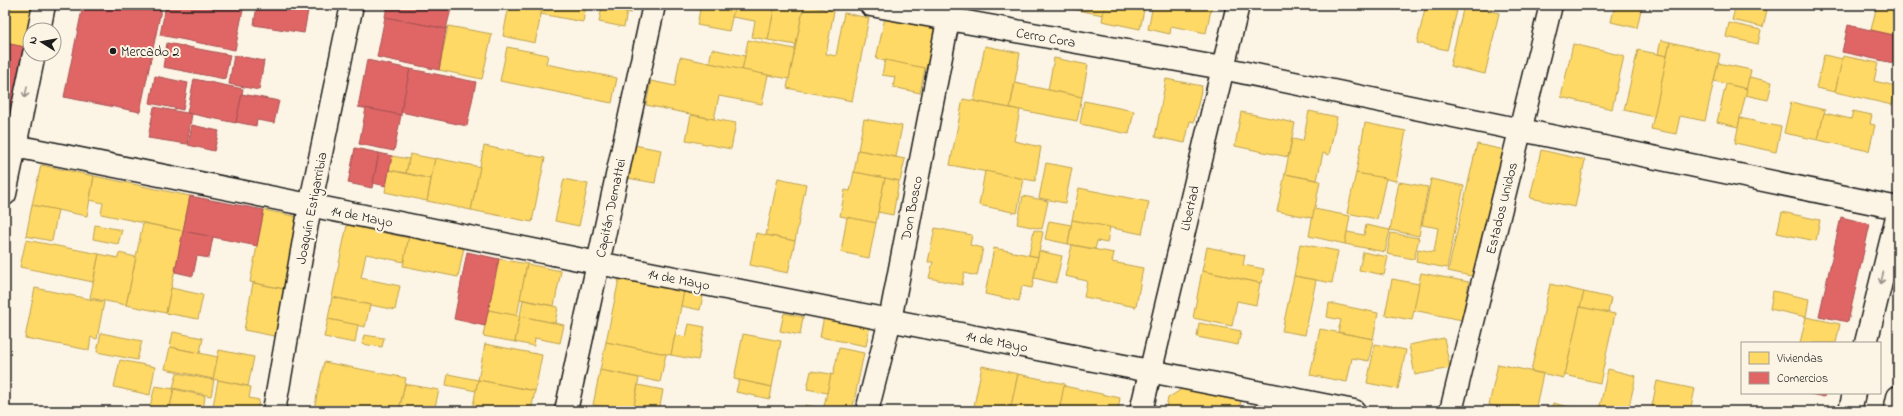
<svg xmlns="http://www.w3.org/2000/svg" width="1903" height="416" viewBox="0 0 1903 416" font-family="'Indie Flower',sans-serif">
  <rect width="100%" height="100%" fill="#fcf5e5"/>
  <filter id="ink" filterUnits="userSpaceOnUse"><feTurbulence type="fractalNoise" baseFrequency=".025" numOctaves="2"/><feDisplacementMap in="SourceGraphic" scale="8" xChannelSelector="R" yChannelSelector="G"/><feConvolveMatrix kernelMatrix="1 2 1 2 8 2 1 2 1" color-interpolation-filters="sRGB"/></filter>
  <g filter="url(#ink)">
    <g fill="#ffd966" stroke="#bba050">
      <path d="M5 5H33L25 47 5 43Z"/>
      <path d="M509 5H543L535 43 503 36Z"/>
      <path d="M543 5H586L583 22 541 14Z"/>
      <path d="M594 5H633L631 13Z"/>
      <path d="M675 5H735L729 31 697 25 700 10Z"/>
      <path d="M735 5H775L768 40 752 37 755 21 732 17Z"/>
      <path d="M775 5H804L796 45 768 40Z"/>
      <path d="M804 5 834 11 826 54 836 56 844 13 869 18 852 101 787 88Z"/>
      <path d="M1052 5H1105L1103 15Z"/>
      <path d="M1105 5H1145L1140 29 1102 21Z"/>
      <path d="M1153 5H1212L1206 33 1171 26 1170 34 1148 29Z"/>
      <path d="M1426 5 1457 11 1447 50 1417 43Z"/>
      <path d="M1464 5 1499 13 1485 74 1450 66Z"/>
      <path d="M1476 5H1493L1492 9Z"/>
      <path d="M1615 5H1642L1637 28 1611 22Z"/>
      <path d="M1736 5 1767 10 1763 27 1732 20Z"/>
      <path d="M1877 5H1898V36L1871 30Z"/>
      <path d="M602 7 627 12 624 27 599 22Z"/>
      <path d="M885 18 941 28 932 70 876 59Z"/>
      <path d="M1729 23 1761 30 1758 44 1726 37Z"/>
      <path d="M448 26 492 34 482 79 439 70Z"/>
      <path d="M748 40 795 49 789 79 742 70Z"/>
      <path d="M1661 40 1670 42 1667 56 1658 54Z"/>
      <path d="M1670 42 1720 54 1705 121 1680 116 1676 134 1651 129Z"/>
      <path d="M1573 44 1624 56 1612 109 1561 97Z"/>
      <path d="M985 46 1020 53 1010 108 974 101Z"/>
      <path d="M507 47 548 55 546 64 617 78 612 103 500 81Z"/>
      <path d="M712 49 745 56 742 70 709 63Z"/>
      <path d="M1638 50 1667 56 1654 117 1624 110Z"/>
      <path d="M1824 55 1843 59 1835 92 1816 88Z"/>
      <path d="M1843 56 1878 63 1874 81 1896 86 1892 105 1835 92Z"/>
      <path d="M680 57 768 75 762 104 719 96 714 119 646 105 651 81 675 86Z"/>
      <path d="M1054 58 1088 65 1082 97 1048 90Z"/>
      <path d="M885 60 925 68 920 93 893 87 895 77 882 75Z"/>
      <path d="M1718 63 1751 70 1747 89 1714 81Z"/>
      <path d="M1749 77 1772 82 1768 100 1745 95Z"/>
      <path d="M1166 79 1202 86 1194 122 1190 121 1185 143 1155 137Z"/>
      <path d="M1015 83 1082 97 1077 121 1010 108Z"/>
      <path d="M1726 84 1747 89 1738 127 1717 122Z"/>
      <path d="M963 99 1020 110 1014 141 1041 147 1035 181 950 165Z"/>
      <path d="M1084 101 1134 111 1129 134 1080 124Z"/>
      <path d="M1791 102 1825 110 1818 140 1784 133Z"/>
      <path d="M1309 111 1337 117 1329 155 1323 153 1317 180 1285 174 1292 139 1303 141Z"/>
      <path d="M1853 111 1872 115 1870 124 1875 125 1869 151 1818 140 1824 113 1851 119Z"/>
      <path d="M1241 112 1295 123 1288 157 1235 146Z"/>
      <path d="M691 115 736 123 731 149 686 140Z"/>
      <path d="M1740 118 1781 127 1776 152 1735 143Z"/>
      <path d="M864 119 902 126 896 157 858 150Z"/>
      <path d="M1365 123 1406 131 1396 181 1356 173Z"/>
      <path d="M1477 144 1509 151 1480 278 1448 271Z"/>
      <path d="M634 145 661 150 655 183 627 178Z"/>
      <path d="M484 146 545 158 532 222 471 210Z"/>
      <path d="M858 150 905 159 900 181 854 172Z"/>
      <path d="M1541 150 1585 160 1575 207 1530 198Z"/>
      <path d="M410 154 435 159 431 179 406 173Z"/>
      <path d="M392 156 409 159 406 173 389 170Z"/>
      <path d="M435 158 480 167 471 210 427 201Z"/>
      <path d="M1046 163 1072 168 1065 203 1039 198Z"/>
      <path d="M41 165 94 176 87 216 32 205Z"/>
      <path d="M389 170 431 179 427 201 385 192Z"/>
      <path d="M985 171 1024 179 1017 213 979 205Z"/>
      <path d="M854 172 885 178 876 223 840 216 845 190 850 191Z"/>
      <path d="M1356 173 1386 178 1377 219 1347 213Z"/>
      <path d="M1285 174 1320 181 1313 218 1277 211Z"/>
      <path d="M94 176 190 196 183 231 101 214 103 203 90 200Z"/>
      <path d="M778 178 806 184 795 241 766 235Z"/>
      <path d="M885 178 899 181 893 215 878 212Z"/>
      <path d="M564 179 588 184 579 226 555 221Z"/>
      <path d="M1431 179 1464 186 1447 268 1416 262 1418 249 1434 252 1438 228 1422 225Z"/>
      <path d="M1399 182 1428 187 1419 236 1390 230Z"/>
      <path d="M1079 188 1149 202 1142 234 1072 220Z"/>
      <path d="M1023 196 1048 201 1042 229 1017 224Z"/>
      <path d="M32 205 58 210 52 241 26 236Z"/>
      <path d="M1314 209 1350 216 1345 244 1309 236Z"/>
      <path d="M264 210 303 218 289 290 250 282Z"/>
      <path d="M1782 212 1820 220 1816 241 1777 233Z"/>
      <path d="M847 217 876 223 869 258 841 252Z"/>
      <path d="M1072 220 1110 227 1107 243 1097 241 1095 249 1068 244Z"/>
      <path d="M1049 221 1071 225 1068 244 1045 239Z"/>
      <path d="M143 223 183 231 166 313 126 305Z"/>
      <path d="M95 225 122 230 118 244 93 239Z"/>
      <path d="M347 225 409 238 404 262 366 254 361 278 400 286 395 310 332 297Z"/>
      <path d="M1366 225 1390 230 1385 252 1345 244 1347 232 1364 235Z"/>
      <path d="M935 228 972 235 970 245 983 248 977 276 964 273 962 285 929 278 933 262H928Z"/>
      <path d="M1034 230 1043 232 1038 257 1029 255Z"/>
      <path d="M410 231 465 242 458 277 403 266Z"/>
      <path d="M756 233 795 241 788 273 750 265Z"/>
      <path d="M1391 233 1419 238 1414 259 1387 254Z"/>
      <path d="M26 240 99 254 93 282 20 267Z"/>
      <path d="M1300 244 1338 251 1332 283 1294 276Z"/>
      <path d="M1072 245 1114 253 1112 262 1143 268 1136 307 1084 297 1087 281 1065 276Z"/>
      <path d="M1207 247 1245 255 1243 265 1264 269 1261 283 1202 271Z"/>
      <path d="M994 248 1038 257 1032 288 1022 286 1019 301 985 294Z"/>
      <path d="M1039 251 1062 256 1056 283 1034 278Z"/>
      <path d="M1363 252 1388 257 1384 275 1359 270Z"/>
      <path d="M119 253 136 257 126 305 90 298 99 254 118 258Z"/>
      <path d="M499 259 527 264 517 316 488 310Z"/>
      <path d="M527 264 561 271 554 306 520 299Z"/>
      <path d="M1202 271 1260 283 1256 305 1237 301 1232 326 1193 318Z"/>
      <path d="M1421 273 1469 282 1462 320 1413 310Z"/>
      <path d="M620 274 685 287 671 355 606 342Z"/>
      <path d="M1294 276 1316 280 1305 335 1282 331Z"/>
      <path d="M1392 279 1419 284 1412 320 1385 315Z"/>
      <path d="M253 283 289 290 279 337 244 330Z"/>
      <path d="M1550 284 1584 292 1564 378 1531 371Z"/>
      <path d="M685 287 704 291 700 310 681 306Z"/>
      <path d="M35 288 104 302 97 339 91 337 89 350 25 338Z"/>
      <path d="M171 288 203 295 198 319 166 313Z"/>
      <path d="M1773 291 1809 299 1806 317 1770 309Z"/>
      <path d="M1584 292 1611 298 1608 313 1580 307Z"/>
      <path d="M332 297 370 305 365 327 328 319Z"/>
      <path d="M523 300 558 307 555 323 520 316Z"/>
      <path d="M1329 303 1378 313 1373 339 1338 332 1341 320 1327 317Z"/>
      <path d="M1580 307 1615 314 1600 383 1565 375Z"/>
      <path d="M488 310 520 316 515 342 483 336Z"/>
      <path d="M784 313 803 317 800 335 780 331Z"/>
      <path d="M520 316 564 325 560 343 535 338 534 346 515 342Z"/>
      <path d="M824 316 870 325 866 346 820 337Z"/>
      <path d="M1806 317 1840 324 1836 343H1800Z"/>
      <path d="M328 319 358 325 355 343 324 337Z"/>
      <path d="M1199 323 1241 331 1238 345 1197 337Z"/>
      <path d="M689 324 705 327 698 360 671 355 675 335 686 337Z"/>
      <path d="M1320 329 1373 339 1369 361 1352 358 1347 382 1310 375Z"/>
      <path d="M173 332 203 338 200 353 170 347Z"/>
      <path d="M101 333 142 341 137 360 97 352Z"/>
      <path d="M743 334 781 341 772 387 734 379Z"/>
      <path d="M364 335 384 338 382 347 362 344Z"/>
      <path d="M1444 338 1450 368 1415 375 1409 345Z"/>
      <path d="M606 342 666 354 660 382 600 370Z"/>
      <path d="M485 344 542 355 535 391 478 380Z"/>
      <path d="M1375 344 1406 350 1398 389 1367 383Z"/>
      <path d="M170 347 218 357 213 379 165 369Z"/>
      <path d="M839 348 864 353 852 411H823L831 374 833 375Z"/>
      <path d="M219 350 254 357 248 386 213 379Z"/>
      <path d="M120 360 155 367 150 395 114 387Z"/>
      <path d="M324 362 406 378 399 411H325L314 409Z"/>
      <path d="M1498 364 1543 374 1535 411H1518L1489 405Z"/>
      <path d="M982 366 1018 374 1010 411H973Z"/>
      <path d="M1608 369 1636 376 1628 411H1599Z"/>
      <path d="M600 370 639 378 633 411 593 405Z"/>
      <path d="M811 371 831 374 827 393 807 389Z"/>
      <path d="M177 373 214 380 211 396 173 388Z"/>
      <path d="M448 374 478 380 476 391 446 385Z"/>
      <path d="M1018 374 1065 384 1059 411H1010Z"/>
      <path d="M218 380 251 387 249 398 259 400 257 411H212Z"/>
      <path d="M478 380 535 391 531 411H472Z"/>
      <path d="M739 380 772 387 770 399 736 392Z"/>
      <path d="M1657 381 1695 389 1690 411H1651Z"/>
      <path d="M405 384 439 390 434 411H399Z"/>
      <path d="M638 385 663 390 659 411H633Z"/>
      <path d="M155 386 174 389 169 411H149Z"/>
      <path d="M1064 386 1120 398 1118 411H1059Z"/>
      <path d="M174 389 205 396 203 411H169Z"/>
      <path d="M1182 389 1241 401 1239 411H1165L1168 398Z"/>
      <path d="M1553 403 1577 409V411H1551Z"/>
      <path d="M805 405 821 408 820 411H803Z"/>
      <path d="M1787 406 1810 411H1786Z"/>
    </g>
    <g fill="#e06666" stroke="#a55050">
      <path d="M83 5H162L140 112 64 97Z"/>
      <path d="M166 5H244L235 50 160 35Z"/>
      <path d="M257 5H309L304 33 254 25Z"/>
      <path d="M387 5H452L446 29 385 17Z"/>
      <path d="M385 17 446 29 439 70 377 57Z"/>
      <path d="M1848 25 1898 36V64L1842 52Z"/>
      <path d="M5 43 25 47 12 113 5 112Z"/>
      <path d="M167 43 230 55 225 79 163 67Z"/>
      <path d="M234 55 264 61 259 90 229 84Z"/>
      <path d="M367 60 410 69 401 115 358 107Z"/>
      <path d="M410 69 476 82 467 126 401 112Z"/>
      <path d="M155 76 188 83 183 110 150 103Z"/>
      <path d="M194 79 243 89 236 123 187 113Z"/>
      <path d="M242 94 279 101 274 123 257 120 256 126 236 122Z"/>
      <path d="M154 107 192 114 187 144 148 138Z"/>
      <path d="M366 108 401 115 394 151 359 144Z"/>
      <path d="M192 125 219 131 214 151 188 145Z"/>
      <path d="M355 148 379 153 372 188 348 183Z"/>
      <path d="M379 153 392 156 386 186 373 183Z"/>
      <path d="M190 196 264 210 257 246 183 231Z"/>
      <path d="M1841 217 1870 224 1848 322 1819 316Z"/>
      <path d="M183 231 213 237 209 258 197 256 193 276 175 272Z"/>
      <path d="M467 252 499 259 485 326 454 319Z"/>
      <path d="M1806 393H1825L1824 397Z"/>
    </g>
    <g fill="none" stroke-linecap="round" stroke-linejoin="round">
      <defs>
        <g id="street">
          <path d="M871 5 1222 68 1898 208"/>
          <path d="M39 30 44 5"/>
          <path d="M5 144 598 263 1354 411"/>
          <path d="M5 194 34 54"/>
          <path d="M274 411 310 206 352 5"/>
          <path d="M566 411 654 5"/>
          <path d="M867 411 890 320 951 5"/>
          <path d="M1141 411 1238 5"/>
          <path d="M1451 411 1551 5"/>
        </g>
        <g id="secondary">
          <path d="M1866 343 1898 213"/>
          <path d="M1850 411 1854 393"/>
          <path d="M1895 411 1898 397"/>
        </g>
      </defs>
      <use href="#street" stroke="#1c1c1c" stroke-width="25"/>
      <use href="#secondary" stroke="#1c1c1c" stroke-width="25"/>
      <use href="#street" stroke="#fcf5e5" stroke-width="22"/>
      <use href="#secondary" stroke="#fcf5e5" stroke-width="22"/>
    </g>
    <defs><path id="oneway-shaft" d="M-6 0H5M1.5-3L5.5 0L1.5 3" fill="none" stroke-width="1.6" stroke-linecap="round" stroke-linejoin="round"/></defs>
    <g stroke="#97938b">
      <use href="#oneway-shaft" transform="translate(26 92) rotate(102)"/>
      <use href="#oneway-shaft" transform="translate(1882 278) rotate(104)"/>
    </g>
  </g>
  <circle fill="#1c1c1c" stroke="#fcf5e5" stroke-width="1.5" cx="113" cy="51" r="4"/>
  <g text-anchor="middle" stroke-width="4" stroke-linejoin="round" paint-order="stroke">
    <g font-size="14" fill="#1c1c1c" stroke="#fcf5e5">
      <text transform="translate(1046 37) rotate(10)" y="5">Cerro Cora</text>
      <text transform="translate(311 208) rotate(-79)" y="5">Joaquín Estigarribia</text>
      <text transform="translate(610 208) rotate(-78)" y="5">Capitán Demattei</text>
      <text transform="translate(911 208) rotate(-79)" y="5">Don Bosco</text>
      <text transform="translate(1189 208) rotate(-77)" y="5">Libertad</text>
      <text transform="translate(1501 208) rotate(-76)" y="5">Estados Unidos</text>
      <text transform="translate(362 216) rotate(11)" y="5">14 de Mayo</text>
      <text transform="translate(679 279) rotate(11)" y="5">14 de Mayo</text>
      <text transform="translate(997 341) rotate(11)" y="5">14 de Mayo</text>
    </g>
    <g font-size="14" fill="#1c1c1c" stroke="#fcf5e5" text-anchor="start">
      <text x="121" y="56">Mercado 2</text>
    </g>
  </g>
  <rect width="1903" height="416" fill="none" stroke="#fcf5e5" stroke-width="20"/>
  <rect x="10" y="10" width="1883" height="396" fill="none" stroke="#1c1c1c" stroke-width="1.5" filter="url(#ink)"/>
  <rect x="1741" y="342" width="140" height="52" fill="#fcf5e5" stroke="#a29e95"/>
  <rect x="1749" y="352" width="20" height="12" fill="#ffd966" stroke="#a29e95"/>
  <text x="1777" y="362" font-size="12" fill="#1c1c1c">Viviendas</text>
  <rect x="1749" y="372" width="20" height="12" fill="#e06666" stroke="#a29e95"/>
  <text x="1777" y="382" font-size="12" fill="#1c1c1c">Comercios</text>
  <g transform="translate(42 42) rotate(281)"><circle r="19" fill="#fcf5e5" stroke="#a29e95"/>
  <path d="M0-3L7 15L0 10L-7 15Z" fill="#1c1c1c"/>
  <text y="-6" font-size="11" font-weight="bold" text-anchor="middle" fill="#1c1c1c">N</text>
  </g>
</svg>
